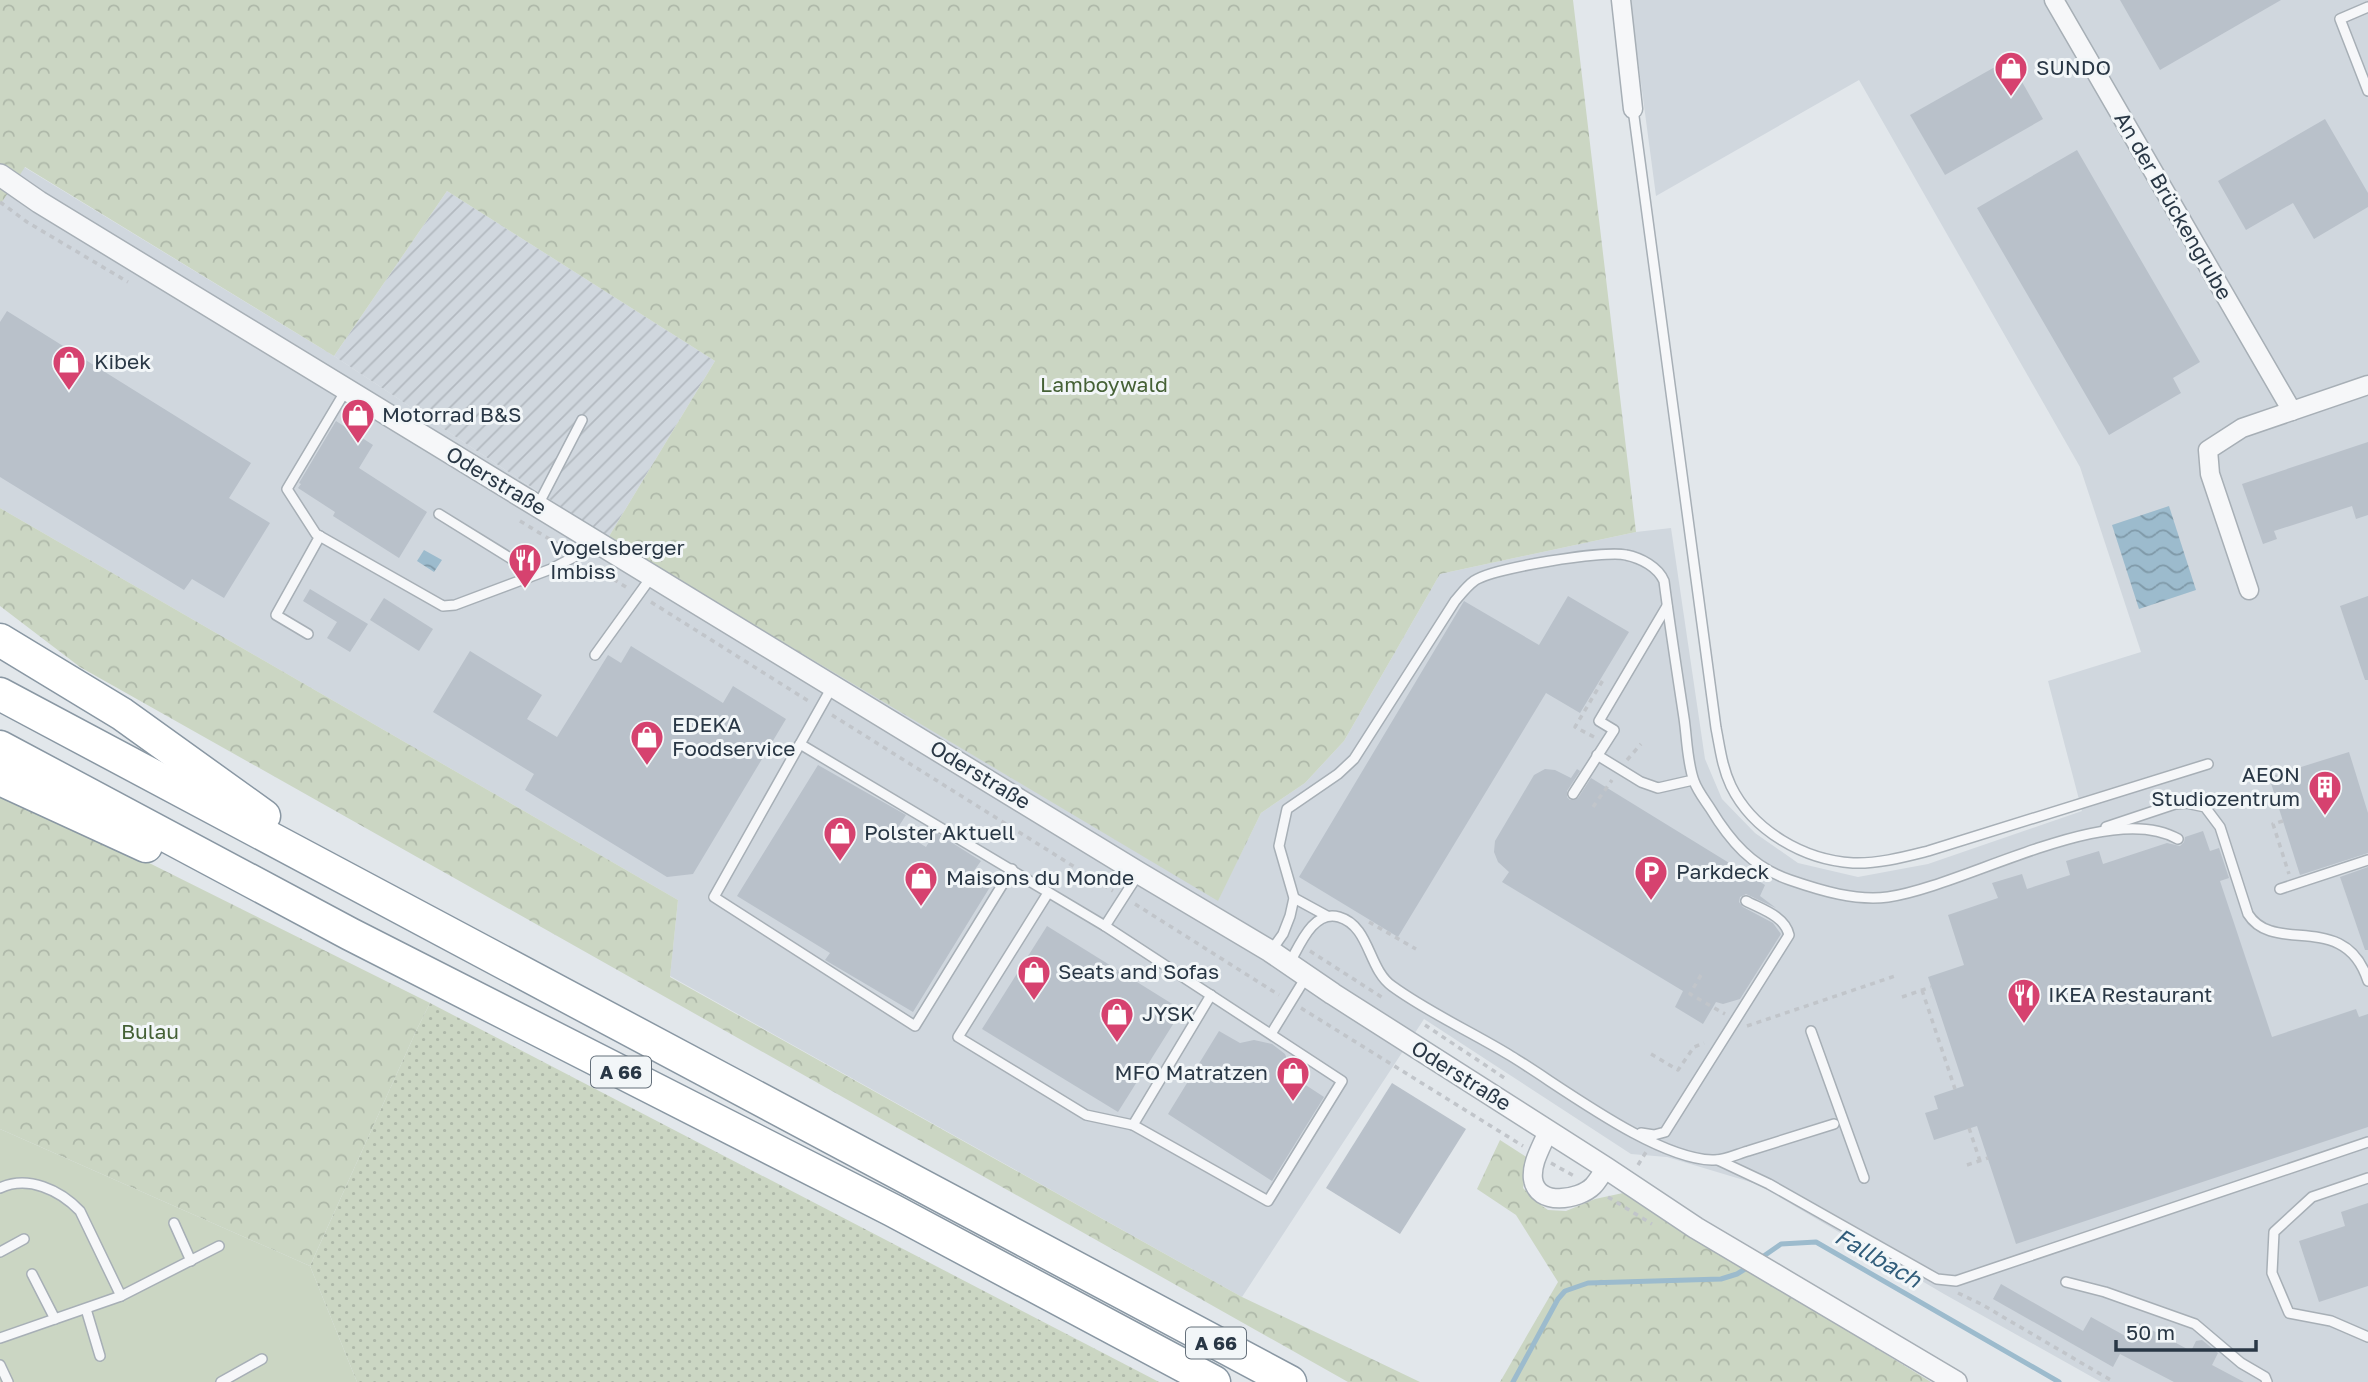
<svg xmlns="http://www.w3.org/2000/svg" width="2368" height="1382" viewBox="0 0 2368 1382" font-family="'Golos Text',sans-serif">
  <defs>
    <pattern id="industrial-furrows" width="10" height="10" patternUnits="userSpaceOnUse" patternTransform="scale(1.75)"><rect width="10" height="10" fill="#d0d7de"/><path d="M-1 1l2-2M0 10L10 0M9 11l2-2" fill="none" stroke="#b3b9c0"/></pattern>
    <pattern id="grass-dots" width="8" height="8" patternUnits="userSpaceOnUse" patternTransform="scale(1.75)"><rect width="8" height="8" fill="#cbd6c3"/><path d="M2 2h.1M6 6h.1" fill="none" stroke="#aeb8a9" stroke-width="1.8" stroke-linecap="round"/></pattern>
    <pattern id="forest-crowns" width="20" height="18" patternUnits="userSpaceOnUse" patternTransform="scale(1.75)"><rect width="20" height="18" fill="#cbd6c3"/><path d="M2 6a3 3 0 1 1 6 0M12 15a3 3 0 1 1 6 0" fill="none" stroke="#aeb8a9"/></pattern>
    <pattern id="water-waves" width="16" height="10" patternUnits="userSpaceOnUse" patternTransform="scale(1.75)"><rect width="16" height="10" fill="#9cbbcd"/><path d="M0 5q4-4 8 0t8 0" fill="none" stroke="#7f99a8"/></pattern>
  </defs>
  <rect width="100%" height="100%" fill="#e2e7eb"/>
  <path fill="#d0d7de" d="M1630 0H2368V1382H2101L1944 1294 1757 1184 1667 1157 1631 1154 1424 1019 1242 1297 670 976 678 900 0 508V205L24 167 334 356 608 538 1218 900 1261 813 1305 783 1344 741 1440 574 1636 532 1671 528 1705 759 1722 799 1755 833 1798 863 1858 877 1928 864 2082 811 2048 681 2141 652 2080 467 1859 80 1656 196Z"/>
  <path fill="url(#industrial-furrows)" d="M447 191 715 361 608 538 334 356Z"/>
  <path fill="url(#grass-dots)" d="M430 1003 1159 1382H357L310 1266 417 1029Z"/>
  <g fill="url(#forest-crowns)">
    <path d="M0 0H1573L1636 532 1440 574 1344 741 1305 783 1261 813 1218 901 608 538 715 361 447 191 334 356 25 167 0 205Z"/>
    <path d="M0 508 678 900 670 977 1242 1297 1420 1382H1348L80 667 0 606Z"/>
    <path d="M0 795 63 820 430 1003 417 1029 310 1266 0 1129Z"/>
    <path d="M1500 1140 1528 1158 1523 1188 1538 1203 1548 1210 1566 1211 1595 1199 1623 1193 1931 1382H1500L1558 1282 1516 1215 1477 1189Z"/>
  </g>
  <path fill="#cbd6c3" d="M0 1129 310 1266 357 1382H0Z"/>
  <g fill="url(#water-waves)">
    <path d="M2169 506 2196 590 2139 609 2112 525Z"/>
    <path d="M424 550 442 560 434 572 417 561Z"/>
  </g>
  <g fill="none" stroke-linecap="round" stroke-linejoin="round">
    <g stroke="#9cbbcd" stroke-width="5">
      <path d="M1758 1260 1781 1244 1816 1242 2059 1382"/>
      <path d="M1513 1382 1558 1299 1565 1291 1588 1283 1721 1279 1737 1274 1750 1266"/>
    </g>
  </g>
  <g fill="#b9c1ca">
    <path d="M2120 0H2281L2160 70Z"/>
    <path d="M2009 59 2043 119 1945 175 1910 115Z"/>
    <path d="M2325 119 2368 193V207L2314 239 2293 203 2246 230 2218 181Z"/>
    <path d="M2077 150 2200 362 2173 378 2181 393 2109 435 1977 208Z"/>
    <path d="M7 311 251 463 229 498 270 523 224 598 192 579 184 590 0 477V322Z"/>
    <path d="M336 421 373 445 359 468 427 512 399 558 333 516 335 512 298 488 301 484 299 483Z"/>
    <path d="M2368 442V515L2356 519 2352 506 2274 531 2277 539 2263 544 2242 484Z"/>
    <path d="M310 589 368 624 350 652 327 638 337 622 303 601Z"/>
    <path d="M1568 596 1629 632 1580 713 1546 693 1398 937 1299 877 1464 601 1539 645Z"/>
    <path d="M2368 596V680H2365L2340 606Z"/>
    <path d="M384 598 433 629 419 651 370 620Z"/>
    <path d="M631 646 723 703 733 686 786 719 693 874 667 877 525 790 534 774 433 712 470 651 542 695 527 719 557 737 608 655 621 663Z"/>
    <path d="M2349 752 2368 813V853L2300 875 2269 777Z"/>
    <path d="M818 765 906 815 897 829 926 847 935 832 981 861 971 875 990 887 913 1012 825 960 830 953 737 896Z"/>
    <path d="M1545 769 1555 770 1571 778 1577 769 1580 771 1567 791V797L1570 800 1578 798 1591 778 1765 885 1760 896 1776 908 1746 894 1740 897 1739 902 1743 907 1773 923 1781 934 1740 999 1723 1004 1716 1002 1703 1024 1675 1007 1683 991 1502 882 1509 872 1498 862 1494 852 1495 841 1534 775Z"/>
    <path d="M2203 831 2210 851 2219 848 2229 878 2220 881 2272 1037 2356 1009 2359 1017 2368 1014V1127L2016 1244 1977 1126 1934 1140 1925 1113 1938 1109 1934 1096 1964 1086 1928 977 1964 965 1948 915 1998 898 1992 883 2022 874 2027 889 2070 875 2066 861 2099 851 2103 864 2167 843 2180 846 2184 842 2185 837Z"/>
    <path d="M2368 867V950H2365L2340 877Z"/>
    <path d="M1047 926 1182 1010 1118 1112 982 1029Z"/>
    <path d="M1219 1031 1240 1043 1254 1040 1272 1044 1285 1054 1291 1069 1292 1076 1324 1097 1272 1181 1168 1114Z"/>
    <path d="M1392 1083 1466 1129 1400 1234 1326 1188Z"/>
    <path d="M2368 1203V1286L2319 1302 2299 1241 2345 1226 2341 1212Z"/>
    <path d="M2001 1284 2083 1331 2091 1317 2129 1338 2137 1322 2191 1351 2196 1341 2202 1340 2218 1353 2212 1365 2244 1382H2174L2120 1354 2113 1367 1993 1299Z"/>
  </g>
  <g fill="none" stroke-linecap="round" stroke-linejoin="round">
    <defs>
      <g id="service">
        <path d="M2368 7 2340 19 2368 91"/>
        <path d="M1633 109 1716 728C1720 748 1722 767 1731 786 1753 831 1804 860 1853 863 1878 864 1904 857 1928 851L2208 764"/>
        <path d="M346 390 287 489 316 534 443 606 455 605 551 569 576 556 589 540"/>
        <path d="M538 505 582 420"/>
        <path d="M439 514 536 574"/>
        <path d="M308 634 276 615 320 536"/>
        <path d="M595 655 652 576"/>
        <path d="M832 687 800 744 1105 926 1342 1081 1268 1201 1133 1125 1086 1115 958 1037 1048 893"/>
        <path d="M800 744 714 897 915 1026 1012 869"/>
        <path d="M1597 755 1641 782 1658 788 1693 780"/>
        <path d="M1573 794 1614 730 1599 721 1667 606"/>
        <path d="M2106 827 2175 804 2186 803 2205 807 2220 827 2248 914C2274 956 2345 909 2368 981"/>
        <path d="M2280 889 2368 860"/>
        <path d="M1294 898 1327 916"/>
        <path d="M1105 926 1139 873"/>
        <path d="M1271 951 1283 934 1290 916 1294 898 1279 846 1287 809 1338 774 1354 759 1455 601C1461 594 1467 586 1474 581 1492 568 1604 550 1626 555 1641 558 1658 567 1664 581 1670 627 1677 672 1684 718 1687 738 1687 762 1694 781 1697 790 1704 799 1710 808 1730 841 1752 867 1790 880 1822 891 1855 901 1888 897 1965 886 2109 799 2178 839"/>
        <path d="M1289 964C1299 947 1313 909 1339 917 1370 926 1368 969 1392 986 1429 1013 1472 1032 1511 1056 1562 1087 1654 1158 1712 1160 1724 1161 1737 1154 1748 1151 1777 1142 1806 1133 1834 1124"/>
        <path d="M1811 1031 1864 1178"/>
        <path d="M1271 1034 1306 977"/>
        <path d="M1133 1125 1211 995"/>
        <path d="M1641 1133 1654 1135 1665 1132 1789 935C1785 916 1761 909 1746 901"/>
        <path d="M1718 1160 1769 1184 1937 1279 1956 1281 2368 1142"/>
        <path d="M2368 1178 2312 1197 2274 1232 2272 1273 2289 1313 2331 1321 2368 1337"/>
        <path d="M0 1188C28 1175 60 1190 80 1211L121 1296"/>
        <path d="M174 1223 191 1261"/>
        <path d="M0 1252 24 1239"/>
        <path d="M32 1274 55 1319"/>
        <path d="M2066 1282 2105 1292 2195 1324 2241 1363 2265 1377 2267 1382"/>
        <path d="M86 1309 100 1356"/>
        <path d="M0 1338 121 1296 219 1246"/>
        <path d="M0 1365 8 1382"/>
        <path d="M221 1382 262 1359"/>
      </g>
      <g id="minor">
        <path d="M1621 0 1633 109"/>
        <path d="M2054 0 2292 411"/>
        <path d="M2249 590 2210 474 2208 450 2242 428 2368 385"/>
        <path d="M1548 1131C1542 1146 1531 1163 1533 1179 1537 1207 1579 1200 1593 1186 1598 1181 1602 1173 1606 1168"/>
      </g>
      <path id="tertiary" d="M0 175 39 202 1139 873 1270 951 1333 994 1606 1168 1696 1228 1956 1382"/>
      <g id="motorway">
        <path d="M0 640 122 714 264 816"/>
        <path d="M0 694 1290 1382"/>
        <path d="M0 747 350 934 892 1210 1214 1382"/>
        <path d="M0 779 146 846"/>
      </g>
    </defs>
    <use href="#service" stroke="#a7afb6" stroke-width="12"/>
    <use href="#minor" stroke="#a7afb6" stroke-width="21"/>
    <use href="#tertiary" stroke="#a7afb6" stroke-width="24"/>
    <use href="#motorway" stroke="#8997a3" stroke-width="35"/>
    <g stroke="#c1c5ca" stroke-width="3.5" stroke-dasharray="5 5" stroke-linecap="butt">
      <path d="M0 202 27 222 128 282"/>
      <path d="M520 521 564 548"/>
      <path d="M588 563 629 589"/>
      <path d="M651 602 810 702"/>
      <path d="M832 715 1113 891"/>
      <path d="M1594 737 1575 727 1603 680"/>
      <path d="M1627 760 1641 744"/>
      <path d="M1593 807 1612 780"/>
      <path d="M2283 821 2273 824 2289 874"/>
      <path d="M1135 904 1279 995"/>
      <path d="M1369 922 1416 949"/>
      <path d="M1310 951 1383 998"/>
      <path d="M1701 975 1690 994 1725 1014"/>
      <path d="M1922 990 1955 1089"/>
      <path d="M1902 997 1931 987"/>
      <path d="M1301 1008 1523 1146"/>
      <path d="M1425 1025 1506 1079"/>
      <path d="M1747 1026 1895 976"/>
      <path d="M1651 1054 1678 1070 1694 1047 1704 1043"/>
      <path d="M1969 1128 1980 1161"/>
      <path d="M1551 1163 1574 1176"/>
      <path d="M1638 1165 1646 1152"/>
      <path d="M1967 1165 1988 1158"/>
      <path d="M1608 1197 1652 1224"/>
      <path d="M1958 1293 1981 1304 2114 1382"/>
    </g>
    <use href="#service" stroke="#f6f7f9" stroke-width="9"/>
    <use href="#minor" stroke="#f6f7f9" stroke-width="18"/>
    <use href="#tertiary" stroke="#f6f7f9" stroke-width="21"/>
    <use href="#motorway" stroke="#fff" stroke-width="32"/>
  </g>
  <defs>
    <symbol id="shop-pin" viewBox="-11 -11 22 30"><path d="M0 17L-7.5 6A9.5 9.5 0 1 1 7.5 6Z" fill="#d6426f" stroke="#f2f6f8"/><path d="M-5-2.5h2.3a2.7 3.5 0 0 1 5.4 0H5L5.5 6h-11ZM-1.5-2.5h3a1.5 2.3 0 0 0-3 0Z" fill="#fff"/></symbol>
    <symbol id="restaurant-pin" viewBox="-11 -11 22 30"><path d="M0 17L-7.5 6A9.5 9.5 0 1 1 7.5 6Z" fill="#d6426f" stroke="#f2f6f8"/><path d="M-5-6h1v4h1v-4h1v4h1v-4h1v5L-1.5 .5V6h-2V.5L-5-1ZM5-6V6H3V1.5H1.5Q1.5-4 5-6Z" fill="#fff"/></symbol>
    <symbol id="building-pin" viewBox="-11 -11 22 30"><path d="M0 17L-7.5 6A9.5 9.5 0 1 1 7.5 6Z" fill="#d6426f" stroke="#f2f6f8"/><path d="M-4-6H4V6H1V3H-1V6H-4ZM-2.5-4.3h1.7v1.8h-1.7ZM.8-4.3h1.7v1.8H.8ZM-2.5-1h1.7V.8h-1.7ZM.8-1h1.7V.8H.8Z" fill="#fff"/></symbol>
    <symbol id="parking-pin" viewBox="-11 -11 22 30"><path d="M0 17L-7.5 6A9.5 9.5 0 1 1 7.5 6Z" fill="#d6426f" stroke="#f2f6f8"/><path d="M-3.5-5.5H1a3.5 3.5 0 0 1 0 7H-1V5.5H-3.5ZM-1-3.4V-.6H.8a1.4 1.4 0 0 0 0-2.8Z" fill="#fff"/></symbol>
  </defs>
  <g fill-rule="evenodd">
    <use href="#shop-pin" x="1992" y="49" width="38" height="52"/>
    <use href="#shop-pin" x="50" y="343" width="38" height="52"/>
    <use href="#shop-pin" x="339" y="396" width="38" height="52"/>
    <use href="#restaurant-pin" x="506" y="541" width="38" height="52"/>
    <use href="#shop-pin" x="628" y="718" width="38" height="52"/>
    <use href="#building-pin" x="2306" y="768" width="38" height="52"/>
    <use href="#shop-pin" x="821" y="814" width="38" height="52"/>
    <use href="#parking-pin" x="1632" y="853" width="38" height="52"/>
    <use href="#shop-pin" x="902" y="859" width="38" height="52"/>
    <use href="#shop-pin" x="1015" y="953" width="38" height="52"/>
    <use href="#restaurant-pin" x="2005" y="976" width="38" height="52"/>
    <use href="#shop-pin" x="1098" y="995" width="38" height="52"/>
    <use href="#shop-pin" x="1274" y="1054" width="38" height="52"/>
  </g>
  <g text-anchor="middle" stroke-width="6" stroke-linejoin="round" paint-order="stroke">
    <g fill="#f2f6f8" stroke="#65707b" stroke-width="2">
      <rect x="591" y="1056.5" width="60" height="31" rx="5"/>
      <rect x="1186" y="1327.5" width="60" height="31" rx="5"/>
    </g>
    <g font-size="19" font-weight="bold" fill="#293745">
      <text x="621" y="1079">A 66</text>
      <text x="1216" y="1350">A 66</text>
    </g>
    <g font-size="21" fill="#293745" stroke="#f2f6f8" text-anchor="start">
      <text x="2036" y="75">SUNDO</text>
      <text x="94" y="369">Kibek</text>
      <text x="382" y="422">Motorrad B&amp;S</text>
      <text x="550" y="555">Vogelsberger<tspan x="550" dy="24">Imbiss</tspan></text>
      <text x="672" y="732">EDEKA<tspan x="672" dy="24">Foodservice</tspan></text>
      <text x="2300" y="782" text-anchor="end">AEON<tspan x="2300" dy="24">Studiozentrum</tspan></text>
      <text x="864" y="840">Polster Aktuell</text>
      <text x="1676" y="879">Parkdeck</text>
      <text x="946" y="885">Maisons du Monde</text>
      <text x="1058" y="979">Seats and Sofas</text>
      <text x="2048" y="1002">IKEA Restaurant</text>
      <text x="1142" y="1021">JYSK</text>
      <text x="1268" y="1080" text-anchor="end">MFO Matratzen</text>
    </g>
    <g font-size="21" fill="#293745" stroke="#f2f6f8">
      <text transform="translate(2173 206) rotate(60)" y="7">An der Brückengrube</text>
      <text transform="translate(496 481) rotate(31)" y="7">Oderstraße</text>
      <text transform="translate(980 775) rotate(31)" y="7">Oderstraße</text>
      <text transform="translate(1461 1076) rotate(32)" y="7">Oderstraße</text>
    </g>
    <g font-size="21" fill="#456136" stroke="#f2f6f8">
      <text x="1104" y="392">Lamboywald</text>
      <text x="150" y="1039">Bulau</text>
    </g>
    <g font-size="23" font-style="italic" fill="#315d7b" stroke="#f2f6f8">
      <text transform="translate(1878 1258) rotate(30)" y="8">Fallbach</text>
    </g>
  </g>
  <path d="M2116 1340v10h140v-10" fill="none" stroke="#293745" stroke-width="3.5"/>
  <text x="2126" y="1340" font-size="21" fill="#293745" stroke="#f2f6f8" stroke-width="5" paint-order="stroke">50 m</text>
</svg>
